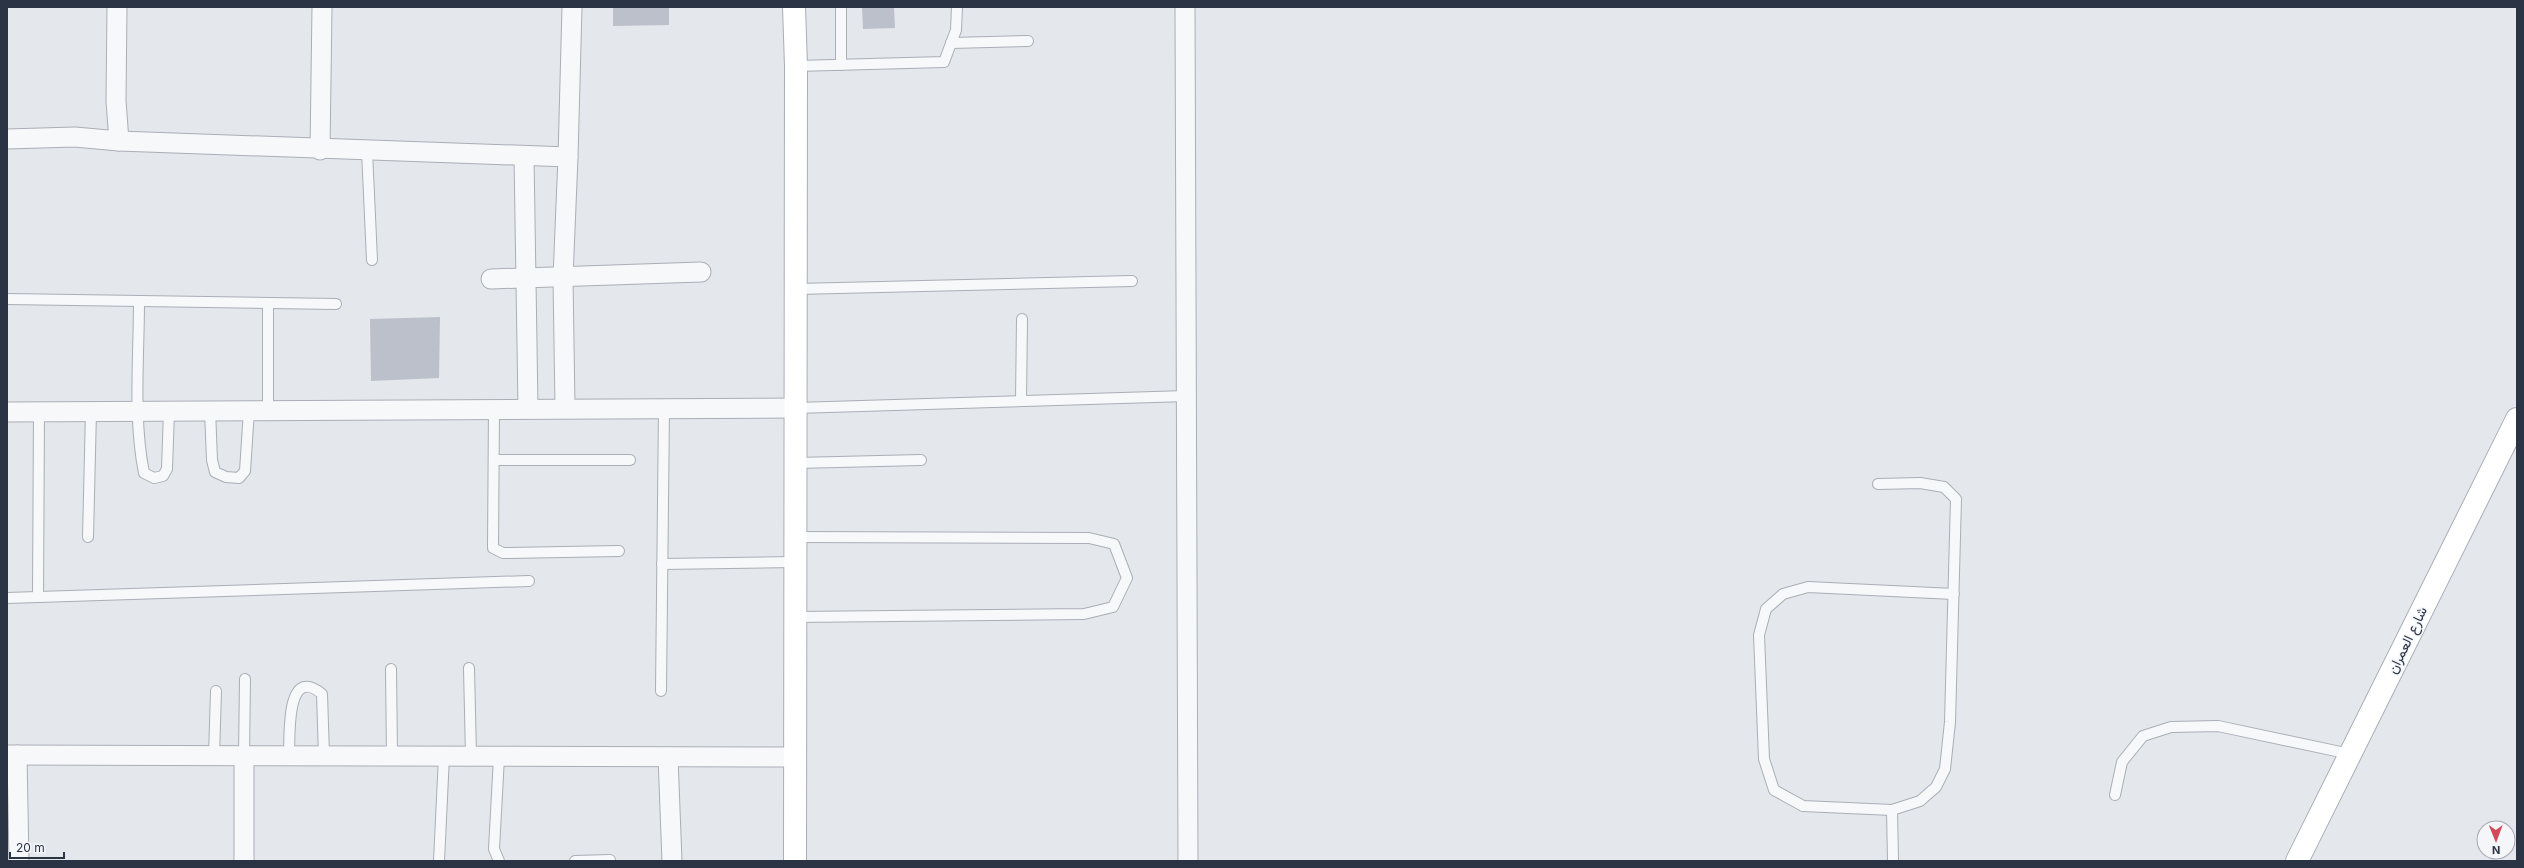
<svg xmlns="http://www.w3.org/2000/svg" width="2524" height="868" viewBox="0 0 2524 868" font-family="Inter,Vazirmatn,sans-serif">
  <rect width="100%" height="100%" fill="#e4e7ec"/>
  <g fill="#bbc0ca">
    <path d="M613 7H669V25L613 26Z"/>
    <path d="M862 7H894L895 28 863 29Z"/>
    <path d="M440 317 439 378 371 381 370 319Z"/>
  </g>
  <g fill="none" stroke-linecap="round" stroke-linejoin="round">
    <defs>
      <g id="lane">
        <path d="M841 7V65"/>
        <path d="M951 43 1028 41"/>
        <path d="M796 66 944 62 956 30 957 7"/>
        <path d="M367 151 372 260"/>
        <path d="M796 289 1132 281"/>
        <path d="M7 299 336 304"/>
        <path d="M139 301C139 358 133 418 144 473L154 478 163 476 167 469 169 411"/>
        <path d="M1021 401 1022 319"/>
        <path d="M795 408 1187 396"/>
        <path d="M494 409 493 548 503 553 619 551"/>
        <path d="M210 410 212 460 215 472 226 477 239 478 245 471 249 410"/>
        <path d="M268 410V303"/>
        <path d="M494 460H630"/>
        <path d="M796 463 921 460"/>
        <path d="M1878 484 1920 483 1944 487 1956 499 1950 722 1945 769 1936 787 1920 801 1892 810 1803 806 1774 790 1764 759 1759 635 1766 609 1783 594 1808 587 1954 594"/>
        <path d="M88 537 91 411"/>
        <path d="M795 537 1089 538 1114 544 1127 578 1113 607 1084 614 795 617"/>
        <path d="M662 564 795 562"/>
        <path d="M38 597 39 412"/>
        <path d="M7 598 529 581"/>
        <path d="M469 668 471 756"/>
        <path d="M391 669 392 756"/>
        <path d="M661 691 664 408"/>
        <path d="M214 756 216 691"/>
        <path d="M244 756 245 679"/>
        <path d="M289 756C290 739 285 663 322 694L324 756"/>
        <path d="M2115 795 2122 762 2143 736 2171 727 2218 726 2350 754"/>
        <path d="M1892 810 1893 861"/>
        <path d="M439 861 444 756"/>
        <path d="M499 861 494 849 499 757"/>
        <path d="M575 861 610 860"/>
      </g>
      <g id="street">
        <path d="M1185 7 1188 861"/>
        <path d="M7 139 75 137 119 141 116 101 117 7"/>
        <path d="M119 141 568 157 563 278 565 408"/>
        <path d="M320 150 322 7"/>
        <path d="M524 156 528 408"/>
        <path d="M568 157 572 7"/>
        <path d="M491 279 701 272"/>
        <path d="M7 412 795 408"/>
        <path d="M7 755 795 757"/>
        <path d="M17 755 19 861"/>
        <path d="M244 756V861"/>
        <path d="M668 757 672 861"/>
      </g>
      <g id="secondary">
        <path d="M794 7 796 66 795 861"/>
        <path d="M2297 861 2517 419"/>
      </g>
    </defs>
    <use href="#lane" stroke="#a9aeb7" stroke-width="12"/>
    <use href="#street" stroke="#a9aeb7" stroke-width="21"/>
    <use href="#secondary" stroke="#a9aeb7" stroke-width="24"/>
    <use href="#lane" stroke="#f7f8fa" stroke-width="10"/>
    <use href="#street" stroke="#f7f8fa" stroke-width="19"/>
    <use href="#secondary" stroke="#fff" stroke-width="22"/>
  </g>
  <g text-anchor="middle" stroke-width="3" stroke-linejoin="round" paint-order="stroke">
    <g font-size="14" fill="#2b3445" stroke="#f4f6f9">
      <text transform="translate(2407 640) rotate(-64)" y="5">شارع العمران</text>
    </g>
  </g>
  <rect width="2524" height="868" fill="none" stroke="#2b3445" stroke-width="16"/>
  <g transform="translate(2496 840) rotate(179)"><circle r="19" fill="#f4f6f9" stroke="#a4a8b1"/>
  <path d="M0-3L7 15L0 10L-7 15Z" fill="#d1495b"/>
  <text y="-6" font-size="11" font-weight="bold" text-anchor="middle" fill="#2b3445">N</text>
  </g>
  <path d="M10 852v6h54v-6" fill="none" stroke="#2b3445" stroke-width="2"/>
  <text x="16" y="852" font-size="12" fill="#2b3445" stroke="#f4f6f9" stroke-width="3" paint-order="stroke">20 m</text>
</svg>
